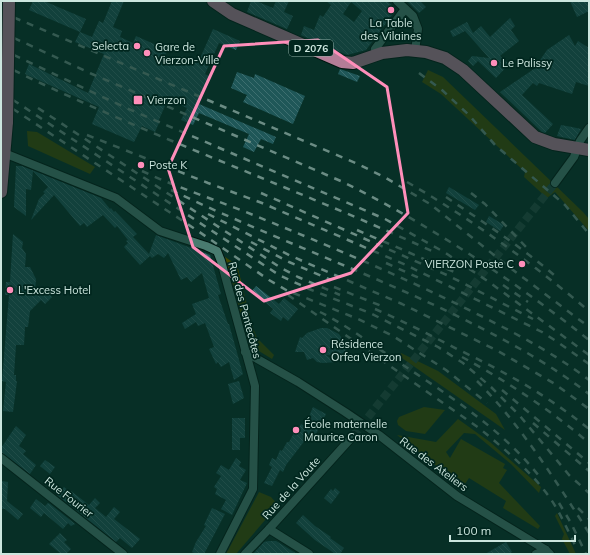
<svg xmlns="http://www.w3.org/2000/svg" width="590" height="555" viewBox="0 0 590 555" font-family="Mulish,sans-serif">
  <defs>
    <pattern id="building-back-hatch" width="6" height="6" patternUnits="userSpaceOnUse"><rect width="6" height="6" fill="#1f5758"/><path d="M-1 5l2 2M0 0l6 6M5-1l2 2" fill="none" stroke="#3e6f70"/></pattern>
  </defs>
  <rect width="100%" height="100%" fill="#073027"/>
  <g fill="#414900">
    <path d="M428 70 443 77 583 212 589 219V231L555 192 547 198 524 177 525 172 441 94 422 82Z"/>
    <path d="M27 131 37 132 95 167 90 174 28 146Z"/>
    <path d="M225 257 237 265 253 328 257 338 274 355 272 359 249 345Z"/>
    <path d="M401 353 438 371 496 414 505 430 399 356Z"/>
    <path d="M424 407 445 410 425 434 406 431 398 425 397 421 399 417Z"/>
    <path d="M458 419 490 442 541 487 539 493 511 464 475 434 464 433 446 452 450 458 461 439 505 464 503 468 507 470 499 483 540 526 538 529 503 508 506 501 469 478 463 487 397 435 436 442Z"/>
    <path d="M259 492 271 497 278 505 236 554H226Z"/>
    <path d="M557 513 576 554H570L562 539 564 534 555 516Z"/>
  </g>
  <g fill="url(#building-back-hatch)" fill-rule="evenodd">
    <path d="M33 1H44L86 19 80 32 92 37 99 21 103 23 112 1H124L113 27 122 31 120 37 133 43 136 36 163 48 167 50 165 56 178 62 181 56 198 63 213 29 240 41 236 50 219 43 205 74 210 77 199 104 276 137 273 144 261 139 254 152 243 147 249 134 199 113 193 125 181 120 187 108 168 99 158 122 159 123 155 132 142 126 134 142 92 124 99 107 25 74 29 64 88 93 104 54 75 42 80 32 29 10Z"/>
    <path d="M251 1H256L273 8 276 1H289L284 12 293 16 287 29 247 12Z"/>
    <path d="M326 1H387L395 8V11L366 50 347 55 301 35 304 26 314 30 320 15 323 17 331 5ZM351 2 362 11 354 22 343 14Z"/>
    <path d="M407 1H420L426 7 419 13Z"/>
    <path d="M570 1H589V11L577 17Z"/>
    <path d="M510 18 515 26 511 30 519 41 500 56 509 64 496 78 478 61 473 66 468 61 472 56 489 58 465 31 453 37 450 31 467 22 473 33 481 26 490 37Z"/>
    <path d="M569 35 575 46 578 41 589 48V86L576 82 572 94 539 83 537 86 533 83 522 95 553 124 545 133 542 132 500 92 534 69 547 50Z"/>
    <path d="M340 69 360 76 357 82 338 74Z"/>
    <path d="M237 72 254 78 255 74 305 96 293 124 243 102 247 95 231 88Z"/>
    <path d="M561 125 572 127 581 129 575 140 557 136Z"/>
    <path d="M16 166H22L101 198 110 209 111 208 114 212 115 211 137 234 133 237 149 254 156 235 210 255 221 294 218 295 228 324H229L243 374 234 380 229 362 221 367 218 362 216 364 209 349 214 347 205 323 198 326 196 322 185 329 182 323 196 314 192 304 209 298 202 273 191 282 187 277 181 280 168 253 164 258 158 254 152 258 150 256 140 265 124 247 128 243 126 241 128 240 117 226 115 228 103 215 87 227 84 223 80 226 54 195 31 220 39 199 45 193 43 192 48 187 33 171 31 190 26 189V216L14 207Z"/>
    <path d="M449 187 479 205 475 210 446 193Z"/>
    <path d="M489 216 504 225 500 231 486 222Z"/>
    <path d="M13 234 23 242 22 248 26 254 25 267H30L36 279 35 290 44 296 48 292 52 297 45 304 41 300 30 311 28 327H25L24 345H16L14 375H16V381H17L13 412 3 411 6 382 2 381 9 295H5L6 282H10Z"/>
    <path d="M256 286 279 304 284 298 298 309 288 321 283 317 281 321 270 313 273 309 252 291Z"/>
    <path d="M321 328H327L339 334 347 346 348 357 326 355 336 362 323 363 317 362 313 358 307 360 304 352H295L300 337 302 338 307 333Z"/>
    <path d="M239 381 244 398 233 404 228 384Z"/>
    <path d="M313 407 326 414 312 442 306 439 286 465 283 472 280 470 272 486 264 483 272 467 269 465 272 458 276 460 280 450 282 451 287 442H289L294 433H296L301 424 305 426Z"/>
    <path d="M232 418H245V438H240V450H232Z"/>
    <path d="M16 426 26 435 19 446 26 451 23 454 36 465 30 474 1 452V448Z"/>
    <path d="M236 458 241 462 239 466 246 470 240 480 247 483 232 515 221 509 226 500 215 494 217 489 214 487 221 476 216 473 221 465 229 470Z"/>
    <path d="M45 460 55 467 50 474 40 466Z"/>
    <path d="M2 481 8 482 7 501 23 514 18 520 5 509H1Z"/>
    <path d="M64 487 70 492 71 491 89 505 95 498 100 503 95 508 106 517 114 507 120 512 114 519 140 539 132 548 120 538 116 542 57 495Z"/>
    <path d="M335 488 340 492 331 504 324 498 331 489 333 491Z"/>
    <path d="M36 499 45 506 48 503 50 504 75 524 71 526 68 523 63 529 44 513 41 517 30 508Z"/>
    <path d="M212 508 225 514 204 554H196L192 552 196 542 206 526 204 525Z"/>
    <path d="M303 515 315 526 331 537 330 538 344 548 340 554H335L331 551 315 540 296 523Z"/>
    <path d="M60 533 67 540 64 542 71 549 66 554H61L49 544Z"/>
    <path d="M269 541H276L297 554H253L264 542Z"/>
    <path d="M506 542 512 552 508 554H485Z"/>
  </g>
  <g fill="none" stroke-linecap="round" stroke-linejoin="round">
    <path stroke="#254b42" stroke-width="8" stroke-dasharray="8 4" stroke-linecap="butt" d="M353 436 555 183"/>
    <defs>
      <g id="street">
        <path d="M397 1 413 16 418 29 415 51"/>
        <path d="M375 49 405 9"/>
        <path d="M4 153 116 198 160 231 206 246 217 251 221 261 255 386 253 489 220 554"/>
        <path d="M555 183 574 157 580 141 589 128"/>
        <path d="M245 352 298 382 345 412 379 435 457 496 546 550 550 554"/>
        <path d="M1 458 123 554"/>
        <path d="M269 529 309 554"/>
        <path d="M245 554 269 529 353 436"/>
        <path d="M536 554 546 550"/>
      </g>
      <g id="primary">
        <path d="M213 1 232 14 342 62 353 63 382 53 407 50 426 52 445 58 463 70 535 137 554 144 589 150"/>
        <path d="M1 192 7 122"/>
      </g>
    </defs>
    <use href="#street" stroke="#001610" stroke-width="10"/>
    <use href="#primary" stroke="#001610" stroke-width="14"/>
    <use href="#street" stroke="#497b6f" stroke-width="8"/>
    <use href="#primary" stroke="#b47d97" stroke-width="12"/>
    <g stroke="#6b8c84" stroke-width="2.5" stroke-dasharray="7 7" stroke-linecap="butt">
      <path d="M1 12 358 164 386 178 430 204 509 267 589 327"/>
      <path d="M1 32 92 74 343 182C430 225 513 280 589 340"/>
      <path d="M1 49 124 107 385 219 444 252 489 282 589 355"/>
      <path d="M1 64C142 134 291 186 434 252"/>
      <path d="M419 73 442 90 469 115 495 145 565 205 589 234"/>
      <path d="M1 92 279 275 309 289 370 313 438 347 463 363 491 387 520 416 569 475 589 493"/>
      <path d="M1 101 198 231 269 280 286 290 358 319 393 336 446 370 487 403"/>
      <path d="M38 108 281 268 298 277 340 295"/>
      <path d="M87 135 208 183 262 203 406 265 542 332 559 343 589 364"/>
      <path d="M142 171C180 189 220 201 258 217 327 245 396 274 463 307 507 329 550 350 589 380"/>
      <path d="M407 182C471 219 532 263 589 311"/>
      <path d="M171 190C263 234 359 269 451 313 500 337 546 361 589 394"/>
      <path d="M261 193 449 276 533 319"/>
      <path d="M471 193 485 204 527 248"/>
      <path d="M446 197C483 222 520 246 554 275"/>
      <path d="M208 214 291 256 402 304 498 351 555 384 589 409"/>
      <path d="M357 230 454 272"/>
      <path d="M251 242 289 262 331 280"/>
      <path d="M386 263 419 278"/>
      <path d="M503 285 528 302"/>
      <path d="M334 287 384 307"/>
      <path d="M288 295 479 428C502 447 525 466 544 490 558 507 567 529 577 549"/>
      <path d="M375 309C403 321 430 335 457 349 505 372 547 395 589 429"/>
      <path d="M320 312C348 326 374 346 400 363 451 397 505 431 542 480"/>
      <path d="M462 357C505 380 552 411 589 443"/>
      <path d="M477 381C520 424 556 481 589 533"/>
      <path d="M502 390 589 463"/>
      <path d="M533 423 589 471"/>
      <path d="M559 503 571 523 586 554"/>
      <path d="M578 508 589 519"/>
    </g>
    <defs>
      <path id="primary-bridge" d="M7 122 9 1"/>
    </defs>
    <use href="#primary-bridge" stroke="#001610" stroke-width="14" stroke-linecap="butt"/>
    <use href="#primary-bridge" stroke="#b47d97" stroke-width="12"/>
  </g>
  <path d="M0 0H590V555H0ZM318 40 387 87 408 213 351 273 264 301 193 247 168 168 224 46Z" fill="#073027" fill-opacity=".55" fill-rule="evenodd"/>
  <path fill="none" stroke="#ff8eba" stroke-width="3" stroke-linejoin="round" d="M318 40 387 87 408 213 351 273 264 301 193 247 168 168 224 46Z"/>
  <g fill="#ff8eba" stroke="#00261e" stroke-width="1.5">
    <circle cx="391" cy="10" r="4"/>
    <circle cx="137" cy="46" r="4"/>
    <circle cx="147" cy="53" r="4"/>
    <circle cx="494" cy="63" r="4"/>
    <rect x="133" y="95" width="10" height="10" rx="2"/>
    <circle cx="141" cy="165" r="4"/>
    <circle cx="522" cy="264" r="4"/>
    <circle cx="10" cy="290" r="4"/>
    <circle cx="323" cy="350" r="4"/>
    <circle cx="296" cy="430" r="4"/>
  </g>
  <g text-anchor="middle" stroke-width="3.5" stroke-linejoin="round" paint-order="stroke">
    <rect fill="#00261e" stroke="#8faca4" stroke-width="1" x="289" y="40" width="44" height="16" rx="3"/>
    <g font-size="10" font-weight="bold" fill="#cce6de">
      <text x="311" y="52">D 2076</text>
    </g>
    <g font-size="11" fill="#cce6de" stroke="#00261e" text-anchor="start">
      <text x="391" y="27" text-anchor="middle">La Table<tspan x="391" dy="13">des Vilaines</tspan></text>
      <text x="129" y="50" text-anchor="end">Selecta</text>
      <text x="155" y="51">Gare de<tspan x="155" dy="13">Vierzon-Ville</tspan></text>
      <text x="502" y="67">Le Palissy</text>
      <text x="147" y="104">Vierzon</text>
      <text x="149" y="169">Poste K</text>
      <text x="514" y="268" text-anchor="end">VIERZON Poste C</text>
      <text x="18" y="294">L'Excess Hotel</text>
      <text x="331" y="348">Résidence<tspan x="331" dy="13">Orfea Vierzon</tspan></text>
      <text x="304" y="428">École maternelle<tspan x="304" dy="13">Maurice Caron</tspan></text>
    </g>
    <g font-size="11" fill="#cce6de" stroke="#00261e">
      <text transform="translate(245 310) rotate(75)" y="4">Rue des Pentecôtes</text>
      <text transform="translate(434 464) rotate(37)" y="4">Rue des Ateliers</text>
      <text transform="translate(291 488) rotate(-48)" y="4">Rue de la Voute</text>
      <text transform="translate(69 497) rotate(38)" y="4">Rue Fourier</text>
    </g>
  </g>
  <rect width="590" height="555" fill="none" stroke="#cce6de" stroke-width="4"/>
  <path d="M450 535v6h125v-6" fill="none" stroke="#cce6de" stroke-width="2"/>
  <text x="456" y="535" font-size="12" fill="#cce6de" stroke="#00261e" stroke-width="3" paint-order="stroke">100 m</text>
</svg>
